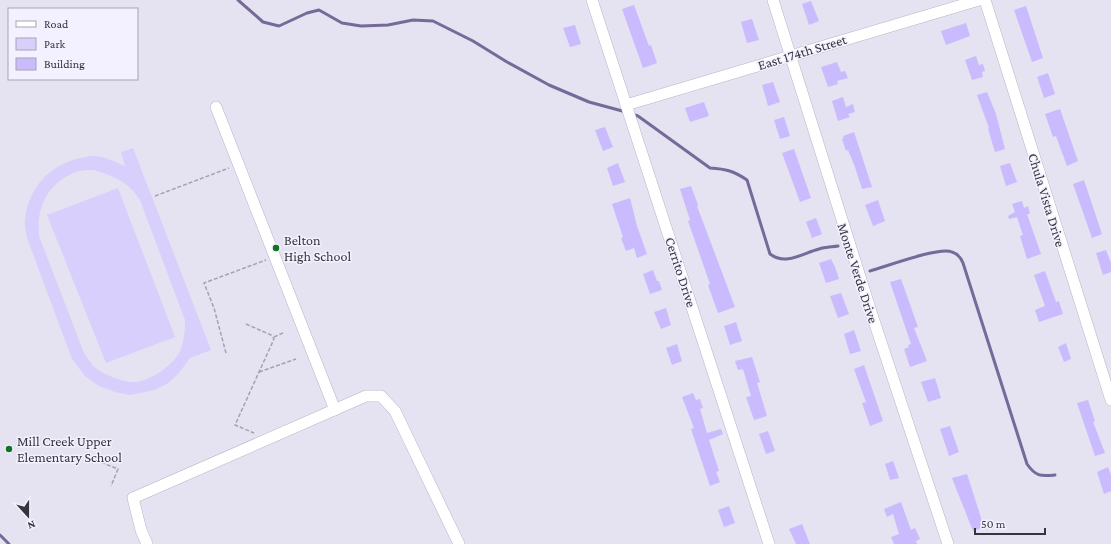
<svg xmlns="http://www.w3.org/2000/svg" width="1111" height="544" viewBox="0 0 1111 544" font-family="'Crimson Pro',serif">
  <rect width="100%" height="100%" fill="#e5e2f2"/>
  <g fill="#d9cffd" fill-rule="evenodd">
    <path d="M133 148 211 350 190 358 179 373 167 384 154 390 130 395 115 392 99 386 85 376 72 359 27 238C26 232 24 225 25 220 28 188 50 164 81 158 84 158 89 156 93 156 104 156 115 162 125 166L121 152ZM94 170C115 176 128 182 140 200L185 320C185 331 184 341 180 351 173 366 147 384 130 382 118 380 102 374 93 366 90 362 87 357 84 353L39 236C36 208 47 183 76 172 81 170 88 170 94 170Z"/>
    <path d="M118 188 175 337 106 363 47 215Z"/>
  </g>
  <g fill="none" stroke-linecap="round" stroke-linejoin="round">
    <g stroke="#766a98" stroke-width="3">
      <path d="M238 0 263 22 279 26 307 13 319 10 342 23 361 26 388 25 413 20 433 21 473 41 507 62 549 85 589 102 626 112"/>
      <path d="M632 114 638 116 710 168C726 169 734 171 747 180L770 254C786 266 803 253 819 249 825 247 832 247 838 246"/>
      <path d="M870 271C885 267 940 246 952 252 958 254 961 258 963 263L1027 464C1036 477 1041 476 1055 475"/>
      <path d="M0 535 9 544"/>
    </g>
  </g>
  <g fill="#cabbfe">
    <path d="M811 1 819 21 809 25 802 4Z"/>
    <path d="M634 5 649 46 651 45 657 63 643 68 622 9Z"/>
    <path d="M1026 6 1043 58 1032 62 1014 10Z"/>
    <path d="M752 19 759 40 747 43 741 22Z"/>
    <path d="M966 23 970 36 946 45 941 31Z"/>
    <path d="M575 25 581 44 570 47 563 28Z"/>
    <path d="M976 56 979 65 983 64 985 71 982 72 983 77 972 80 965 60Z"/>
    <path d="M837 62 841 72 845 71 848 78 837 81 838 84 828 87 821 67Z"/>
    <path d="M1048 73 1055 94 1044 98 1037 77Z"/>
    <path d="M773 82 780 102 768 106 762 85Z"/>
    <path d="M987 92 996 114 1005 149 995 152 988 129 989 128 977 95Z"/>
    <path d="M843 97 846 107 853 104 855 112 848 114 850 117 838 121 832 101Z"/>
    <path d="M704 102 709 116 690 122 685 108Z"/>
    <path d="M1060 109 1078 161 1067 166 1056 136 1053 137 1045 114Z"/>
    <path d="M784 117 790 136 780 139 774 120Z"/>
    <path d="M605 127 613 147 603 151 595 130Z"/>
    <path d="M854 132 872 187 862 189 855 167 848 150 846 151 842 139 844 138 843 136Z"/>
    <path d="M794 149 811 198 800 202 782 153Z"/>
    <path d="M618 163 625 182 613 186 607 168Z"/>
    <path d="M1010 163 1017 182 1006 186 1000 166Z"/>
    <path d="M1084 180 1102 234 1092 238 1073 184Z"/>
    <path d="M691 186 698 205 697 206 735 307 718 313 708 285 710 284 688 221 690 220 680 189Z"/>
    <path d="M630 198 637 226 647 254 637 258 634 248 626 251 621 238 623 237 612 204Z"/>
    <path d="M878 200 885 221 873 226 865 205Z"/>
    <path d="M1022 201 1024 208 1028 206 1030 214H1027L1041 254 1027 259 1020 236 1023 235 1017 217 1009 219 1008 216 1015 212 1012 204Z"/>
    <path d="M816 218 822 234 812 238 806 222Z"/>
    <path d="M1106 250 1111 263V272L1103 275 1096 253Z"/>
    <path d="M831 259 835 267 839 279 826 283 819 263Z"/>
    <path d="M653 270 657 281H659L662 290 650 294 643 274Z"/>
    <path d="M1045 271 1056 302 1059 301 1063 314 1039 322 1035 310 1045 306 1034 275Z"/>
    <path d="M901 279 918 327 914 328 927 361 910 367 904 349 909 347 908 345 911 344 890 282Z"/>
    <path d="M841 293 849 314 838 318 830 296Z"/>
    <path d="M666 308 671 325 661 329 654 312Z"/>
    <path d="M736 322 742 341 730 345 724 326Z"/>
    <path d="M854 330 861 351 850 354 844 334Z"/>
    <path d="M1066 343 1071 359 1064 362 1058 347Z"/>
    <path d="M677 344 682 361 672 365 666 348Z"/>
    <path d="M752 357 760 382 757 383 767 416 754 420 746 397 751 396 743 369 738 370 735 361Z"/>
    <path d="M864 365 883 421 870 426 862 403 866 402 854 369Z"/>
    <path d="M935 378 941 398 928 402 921 382Z"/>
    <path d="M693 393 696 400 700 399 703 408 700 409 707 433 721 429 723 434 709 440 719 471 716 472 720 482 710 486 691 429 694 428 682 397Z"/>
    <path d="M1088 400 1095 421 1093 422 1105 453 1095 456 1077 403Z"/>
    <path d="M950 426 959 452 949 456 940 429Z"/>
    <path d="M768 431 775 451 766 454 759 434Z"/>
    <path d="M893 461 899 478 890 480 885 464Z"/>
    <path d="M1108 467 1111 475V491L1104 494 1097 472Z"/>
    <path d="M967 474 984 527 973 531 952 478Z"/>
    <path d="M901 502 911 530 915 528 920 539 916 541 917 544H894L891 537 899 534 893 514 887 517 884 509Z"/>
    <path d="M729 506 735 523 724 527 718 510Z"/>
    <path d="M802 524 810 544H796L789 529Z"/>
  </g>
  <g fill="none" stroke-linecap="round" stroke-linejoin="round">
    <defs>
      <g id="minor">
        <path d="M592 0 769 544"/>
        <path d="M773 0 872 315 948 544"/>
        <path d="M985 0 1111 400"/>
        <path d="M626 105 979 0"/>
        <path d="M216 107 335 410"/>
        <path d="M147 544 141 530 133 498 366 396H381L395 411 459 544"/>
      </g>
    </defs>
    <use href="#minor" stroke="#b7b4c3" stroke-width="12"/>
    <g stroke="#a4a2ae" stroke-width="1.5" stroke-dasharray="4 2" stroke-linecap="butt">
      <path d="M155 196 229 168"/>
      <path d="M246 324 271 335 274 339 235 425 254 433"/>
      <path d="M274 337 285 332"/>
      <path d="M226 353 214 308 204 283 266 260"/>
      <path d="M259 372 296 359"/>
      <path d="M90 458 118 469 111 486"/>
    </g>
    <use href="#minor" stroke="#fff" stroke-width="11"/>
  </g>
  <g fill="#127323" stroke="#f3f0ff" stroke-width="1.5">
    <circle cx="276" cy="248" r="4"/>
    <circle cx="9" cy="449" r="4"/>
  </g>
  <g text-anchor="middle" stroke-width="3" stroke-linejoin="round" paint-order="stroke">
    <g font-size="14" fill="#36353b" stroke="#f3f0ff">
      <text transform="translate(802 52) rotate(-17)" y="5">East 174th Street</text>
      <text transform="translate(1047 200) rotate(73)" y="5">Chula Vista Drive</text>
      <text transform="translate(681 272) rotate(72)" y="5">Cerrito Drive</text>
      <text transform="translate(858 273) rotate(72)" y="5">Monte Verde Drive</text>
    </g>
    <g font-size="14" fill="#36353b" stroke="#f3f0ff" text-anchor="start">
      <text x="284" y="245">Belton<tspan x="284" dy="16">High School</tspan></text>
      <text x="17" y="446">Mill Creek Upper<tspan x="17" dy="16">Elementary School</tspan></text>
    </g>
  </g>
  <rect x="8" y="8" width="130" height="72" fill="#f3f0ff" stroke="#a7a5b1"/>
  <rect x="16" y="21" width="20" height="6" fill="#ffffff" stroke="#a7a5b1"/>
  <text x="44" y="28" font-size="12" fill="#36353b">Road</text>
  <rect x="16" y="38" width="20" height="12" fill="#d9cffd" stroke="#a7a5b1"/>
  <text x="44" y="48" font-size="12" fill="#36353b">Park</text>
  <rect x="16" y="58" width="20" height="12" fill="#cabbfe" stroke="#a7a5b1"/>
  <text x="44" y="68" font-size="12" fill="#36353b">Building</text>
  <g transform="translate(28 516) rotate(159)" stroke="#f3f0ff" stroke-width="3" paint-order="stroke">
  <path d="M0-3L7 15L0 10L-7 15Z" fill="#36353b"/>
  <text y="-6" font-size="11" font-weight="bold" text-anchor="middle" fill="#36353b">N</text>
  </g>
  <path d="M975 528v6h70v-6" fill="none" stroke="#36353b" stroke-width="2"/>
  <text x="981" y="528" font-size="12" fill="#36353b" stroke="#f3f0ff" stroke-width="3" paint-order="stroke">50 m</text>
</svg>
